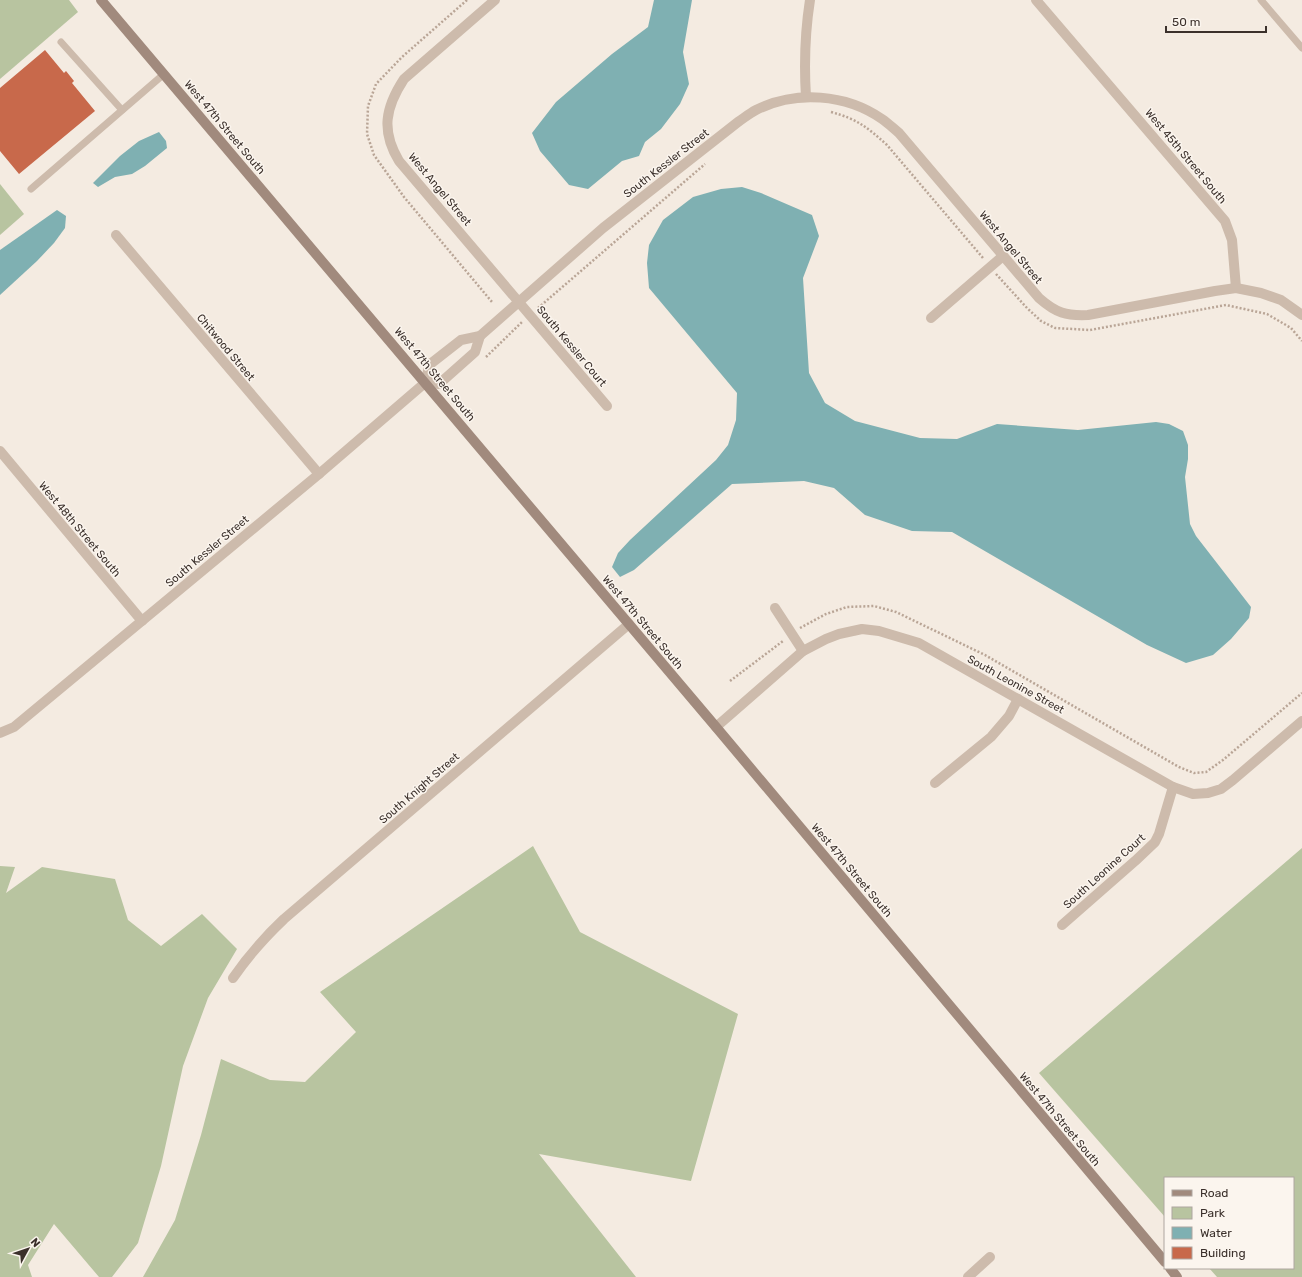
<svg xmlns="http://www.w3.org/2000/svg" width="1302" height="1277" viewBox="0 0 1302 1277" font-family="Rubik,sans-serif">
  <rect width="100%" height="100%" fill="#f4ebe1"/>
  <g fill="#b8c4a0">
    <path d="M0 0H69L78 12 0 79Z"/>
    <path d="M0 184 24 214 0 235Z"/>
    <path d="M533 846 580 932 738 1014 691 1181 539 1154 636 1277H143L175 1220 201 1135 221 1059 270 1080 305 1082 356 1032 320 992Z"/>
    <path d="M1302 848V1277H1217L1209 1268H1293V1178H1165V1217L1039 1073Z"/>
    <path d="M0 866 15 867 6 893 42 867 115 879 128 920 161 946 202 914 237 949 208 998 183 1066 161 1166 138 1243 112 1277H99L54 1224 28 1265 32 1277H0Z"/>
  </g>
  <g fill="#7fb0b2">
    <path d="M654 0H692L683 52 689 84 680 104 661 129 645 142 639 156 622 161 588 189 569 185 540 151 532 133 556 102 612 54 648 27Z"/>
    <path d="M159 132 166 141 167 148 145 166 132 174 115 177 98 187 93 183 120 156 139 141Z"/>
    <path d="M742 187 761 193 812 215 819 236 803 278 809 373 825 403 855 421 920 438 957 439 997 424 1078 430 1156 422 1169 424 1183 431 1188 445V459L1185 477 1190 524 1196 536 1251 607 1249 618 1231 639 1213 655 1186 663 1147 645 952 532 912 531 865 515 834 488 804 481 732 484 634 570 620 577 612 567 618 553 630 540 716 460 728 445 736 420 737 393 649 288 647 263 649 245 663 220 693 197 721 189Z"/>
    <path d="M57 210 66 216 65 228 54 243 37 261 0 295V250Z"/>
  </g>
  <path fill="#c8694b" d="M45 50 64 73 66 71 74 81 72 83 95 111 19 174 0 151V88Z"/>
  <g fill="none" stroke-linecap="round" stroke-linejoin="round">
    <g stroke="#b9a596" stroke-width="2.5" stroke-dasharray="2 2" stroke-linecap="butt">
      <path d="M467 0 402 57 376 84 368 106 367 134 374 155 404 197 492 302"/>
      <path d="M831 112C857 119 867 127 887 145L983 258"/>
      <path d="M996 274 1027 308 1041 321 1055 328 1090 330 1226 305 1267 314 1291 328 1302 341"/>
      <path d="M538 308 705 164"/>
      <path d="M486 357 522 322"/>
      <path d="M800 628 826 614 847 607 874 606 896 612 985 655 1179 767 1194 773 1206 772 1223 760 1302 693"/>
      <path d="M730 681 783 641"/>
    </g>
    <g stroke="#cdbbac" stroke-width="7">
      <path d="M1261 0 1302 48"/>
      <path d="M61 42 122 110"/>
      <path d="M31 189 164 74"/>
    </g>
    <g stroke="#cdbbac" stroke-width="10">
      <path d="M495 0 404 79C385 108 381 131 399 161L607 406"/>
      <path d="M1036 0 1225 221 1232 240 1236 288"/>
      <path d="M806 97C804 65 805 32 810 0"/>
      <path d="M116 235 319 474"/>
      <path d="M931 318 1003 256"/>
      <path d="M426 382 439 384 475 352 480 336"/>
      <path d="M0 451 142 621"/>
      <path d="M775 608 803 651"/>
      <path d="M716 727 803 651 826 639 839 634 862 629 879 631 919 643 1173 787 1193 794 1208 793 1221 789 1233 780 1302 721"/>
      <path d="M0 733 14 727 319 474 426 382 429 365 461 340 480 336 603 228 738 122C744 118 750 113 756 110 796 90 846 94 882 119 888 123 894 129 899 133L1039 298C1056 313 1066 316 1088 315L1215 291 1236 288 1261 293 1281 300 1302 315"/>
      <path d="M935 783 991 737 1009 716 1018 699"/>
      <path d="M1062 925 1135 861 1155 842 1159 834 1173 787"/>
      <path d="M233 978C248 956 265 937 284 919L629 624"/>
      <path d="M968 1277 990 1257"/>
    </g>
    <g stroke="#a18a7d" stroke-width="10">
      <path d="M101 0 716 727 1165 1262"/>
      <path d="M1170 1268 1177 1277"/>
    </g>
  </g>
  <g text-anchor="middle" stroke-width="3" stroke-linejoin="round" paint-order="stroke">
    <g font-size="11" fill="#3b302b" stroke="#fbf5ee">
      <text transform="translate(225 127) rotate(50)" y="4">West 47th Street South</text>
      <text transform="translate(1186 156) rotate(50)" y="4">West 45th Street South</text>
      <text transform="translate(666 163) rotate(-38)" y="4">South Kessler Street</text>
      <text transform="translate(440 189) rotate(50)" y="4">West Angel Street</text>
      <text transform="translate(1011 247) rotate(50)" y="4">West Angel Street</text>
      <text transform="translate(572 346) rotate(50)" y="4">South Kessler Court</text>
      <text transform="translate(226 347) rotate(50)" y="4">Chitwood Street</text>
      <text transform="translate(435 374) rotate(50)" y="4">West 47th Street South</text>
      <text transform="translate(80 529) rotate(50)" y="4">West 48th Street South</text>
      <text transform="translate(207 551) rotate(-40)" y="4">South Kessler Street</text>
      <text transform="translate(643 622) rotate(50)" y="4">West 47th Street South</text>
      <text transform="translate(1016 684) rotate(29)" y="4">South Leonine Street</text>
      <text transform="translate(419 788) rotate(-41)" y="4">South Knight Street</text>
      <text transform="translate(852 870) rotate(50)" y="4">West 47th Street South</text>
      <text transform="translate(1104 871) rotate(-42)" y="4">South Leonine Court</text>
      <text transform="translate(1060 1119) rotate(50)" y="4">West 47th Street South</text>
    </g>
  </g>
  <rect x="1164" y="1177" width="130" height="92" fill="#fbf5ee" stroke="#aea6a0"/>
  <rect x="1172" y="1190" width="20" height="6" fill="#a18a7d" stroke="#aea6a0"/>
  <text x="1200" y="1197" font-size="12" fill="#3b302b">Road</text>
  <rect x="1172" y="1207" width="20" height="12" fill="#b8c4a0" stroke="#aea6a0"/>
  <text x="1200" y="1217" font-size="12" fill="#3b302b">Park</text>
  <rect x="1172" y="1227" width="20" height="12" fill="#7fb0b2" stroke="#aea6a0"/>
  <text x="1200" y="1237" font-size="12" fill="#3b302b">Water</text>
  <rect x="1172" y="1247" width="20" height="12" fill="#c8694b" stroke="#aea6a0"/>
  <text x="1200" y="1257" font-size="12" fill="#3b302b">Building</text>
  <g transform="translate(28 1249) rotate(50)" stroke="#fbf5ee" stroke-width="3" paint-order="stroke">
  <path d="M0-3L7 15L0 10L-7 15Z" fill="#3b302b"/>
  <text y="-6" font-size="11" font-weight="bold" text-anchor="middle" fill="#3b302b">N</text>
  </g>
  <path d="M1166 26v6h100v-6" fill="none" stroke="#3b302b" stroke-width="2"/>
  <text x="1172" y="26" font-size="12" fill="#3b302b" stroke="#fbf5ee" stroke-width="3" paint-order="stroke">50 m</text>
</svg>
